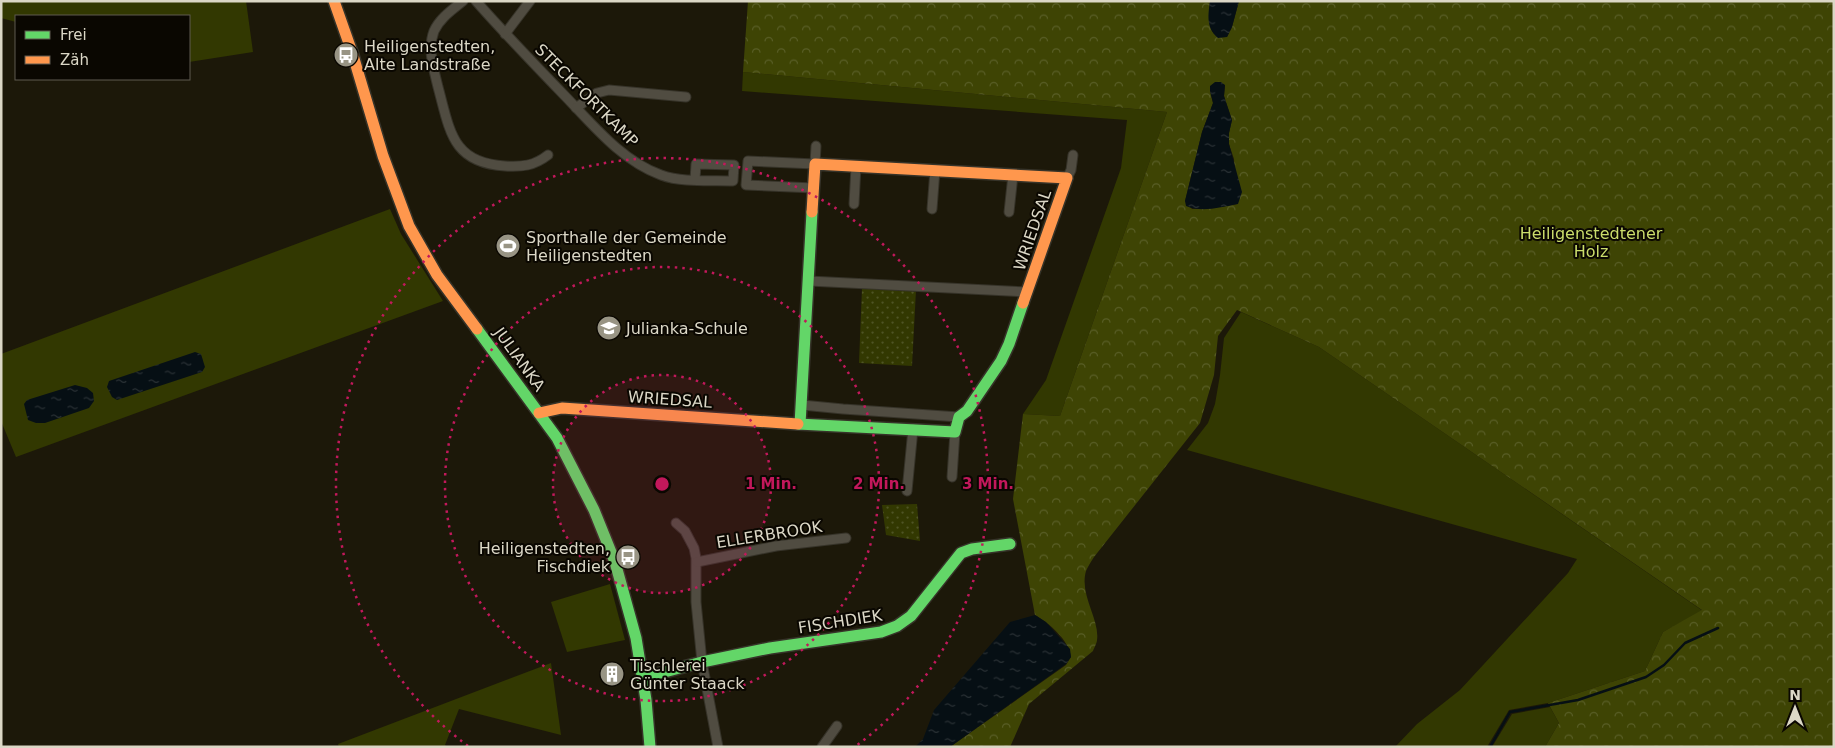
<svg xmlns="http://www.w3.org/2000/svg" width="1835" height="748" viewBox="0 0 1835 748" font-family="'DejaVu Sans',sans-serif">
  <defs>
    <pattern id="forest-crowns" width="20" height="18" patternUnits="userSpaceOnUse" patternTransform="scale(1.25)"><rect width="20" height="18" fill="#3e4404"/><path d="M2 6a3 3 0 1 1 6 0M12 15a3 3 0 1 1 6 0" fill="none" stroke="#595e27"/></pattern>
    <pattern id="park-dots" width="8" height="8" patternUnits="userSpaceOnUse" patternTransform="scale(1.25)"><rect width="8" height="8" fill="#323801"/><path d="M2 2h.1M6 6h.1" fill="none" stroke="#4f5425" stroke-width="1.8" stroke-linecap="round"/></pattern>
    <pattern id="water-ripples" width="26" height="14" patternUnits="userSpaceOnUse" patternTransform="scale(1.25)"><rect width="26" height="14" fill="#060f14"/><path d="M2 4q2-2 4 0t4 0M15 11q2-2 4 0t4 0" fill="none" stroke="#2a3135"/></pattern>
  </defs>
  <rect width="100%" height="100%" fill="#1c1809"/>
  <g fill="#323801">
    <path d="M1 1H246L253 52 189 62V16H16V22L1 18Z"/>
    <path d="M743 72 1167 112 1060 416 1023 414 1046 380 1121 168 1127 120 742 91Z"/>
    <path d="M390 209 401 234 443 301 16 457 1 421V354Z"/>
    <path d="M1241 312 1319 347 1703 611 1663 632 1645 671 1548 703 1509 710 1487 747H1395L1417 724 1460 690 1568 573 1577 559 1187 450 1208 423 1215 404 1220 375 1224 338Z"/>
    <path d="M610 584 625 640 567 652 551 602Z"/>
    <path d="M551 663 561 735 459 709 445 745 447 747H339L338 744Z"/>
    <path d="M1550 707 1559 723 1545 747H1492L1512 714Z"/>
  </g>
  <path fill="url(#forest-crowns)" fill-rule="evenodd" d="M748 1H1210C1209 13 1207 23 1214 34L1227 37 1232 27 1239 1H1834V747H1545L1559 723 1548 703 1645 671 1663 632 1702 610 1319 347 1237 310 1218 336 1214 375 1200 423 1094 557C1091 562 1088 566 1086 571 1079 595 1100 619 1097 640 1097 643 1094 648 1093 651L1029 704 1010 747H950L1066 665 1071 657C1069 640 1049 623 1035 615L1013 499 1023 414 1060 416 1167 112 743 72ZM1225 85 1224 96 1232 120 1229 133V144L1234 159 1237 204 1212 208 1192 209 1185 201 1202 132 1213 103 1210 91Z"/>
  <g fill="url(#park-dots)">
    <path d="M862 288 916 290 912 366 859 363Z"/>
    <path d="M917 504 920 541 886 535 882 505Z"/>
  </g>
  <g fill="url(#water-ripples)">
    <path d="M1210 1H1239L1232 27 1227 37 1218 38C1206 28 1208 15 1210 1Z"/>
    <path d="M1215 82H1221L1225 85 1224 96 1232 120 1229 133V144L1242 192 1238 204C1222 207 1201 213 1186 206L1185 201 1202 132 1213 103 1210 91V86Z"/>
    <path d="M195 352 201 354 205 367 202 372 117 400 112 397 107 387 109 381Z"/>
    <path d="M75 385 87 388 93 393 94 401 89 408 45 423H36L28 420 24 404 27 400Z"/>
    <path d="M1035 615 1046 622 1070 649 1071 657 1066 664 950 747H915L923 739 934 710 1010 622Z"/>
  </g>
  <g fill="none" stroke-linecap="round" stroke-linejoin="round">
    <path stroke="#060f14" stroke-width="2.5" d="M1490 747 1510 712 1578 700 1646 677 1664 665 1685 643 1718 628"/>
    <defs>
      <g id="street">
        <path d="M463 1C452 10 440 18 434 31 427 49 434 70 438 87 450 131 452 163 505 166 522 167 534 166 548 155"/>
        <path d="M476 1C505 34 535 65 565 96 593 125 622 161 661 175 683 183 710 180 733 181L734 165 696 164 695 180"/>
        <path d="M505 34 530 1"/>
        <path d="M576 108 597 93 609 90 686 97"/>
        <path d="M1067 178 1071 170 1073 155"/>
        <path d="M814 188 746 185 748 161 815 164 816 146"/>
        <path d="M854 204 856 166"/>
        <path d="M932 209 935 170"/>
        <path d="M1009 212 1013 175"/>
        <path d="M809 281 1028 292"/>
        <path d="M802 405 843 409 959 417"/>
        <path d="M952 477 955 432"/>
        <path d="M907 491 913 429"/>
        <path d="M676 523 685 531 694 548 696 558V602L702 662 718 747"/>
        <path d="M697 562 776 546 846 538"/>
        <path d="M822 747 837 726"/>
      </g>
      <g id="fast">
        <path d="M477 329 557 438 594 510 615 562 636 638 646 700 650 747"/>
        <path d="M798 424 955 432 959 417 967 411 1001 361 1009 344 1023 303"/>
        <path d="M800 424 812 212"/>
        <path d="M642 678 702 662 770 648 881 632 897 626 911 616 961 553 972 549 1010 544"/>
      </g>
      <g id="slow">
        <path d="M334 1 352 52 383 156 409 226 437 275 477 329"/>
        <path d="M812 212 815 164 1067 178 1023 303"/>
        <path d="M539 413 562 408 798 424"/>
      </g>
    </defs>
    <use href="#street" stroke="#363329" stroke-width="11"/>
    <use href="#fast" stroke="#363329" stroke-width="14"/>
    <use href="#slow" stroke="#363329" stroke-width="14"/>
    <use href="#street" stroke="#504c41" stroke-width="9"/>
    <use href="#fast" stroke="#63d668" stroke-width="11"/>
    <use href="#slow" stroke="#ff974d" stroke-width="11"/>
  </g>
  <circle cx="662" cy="484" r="109" fill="#c2185b" fill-opacity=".12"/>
  <g fill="none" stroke="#c2185b" stroke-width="2.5" stroke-dasharray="2.5 5">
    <circle cx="662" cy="484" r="109"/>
    <circle cx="662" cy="484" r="217"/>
    <path d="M468 746A326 326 0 1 1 856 746"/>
  </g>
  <defs>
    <symbol id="bus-disc" viewBox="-11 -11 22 22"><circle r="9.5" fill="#989484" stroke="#0a0701"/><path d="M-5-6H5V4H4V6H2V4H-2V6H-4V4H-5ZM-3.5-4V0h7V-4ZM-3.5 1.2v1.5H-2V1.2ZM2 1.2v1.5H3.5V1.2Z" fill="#fff"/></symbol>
    <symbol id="stadium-disc" viewBox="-11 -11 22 22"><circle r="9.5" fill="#989484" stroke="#0a0701"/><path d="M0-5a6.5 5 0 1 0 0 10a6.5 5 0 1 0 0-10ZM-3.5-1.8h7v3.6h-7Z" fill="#fff"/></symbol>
    <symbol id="school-disc" viewBox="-11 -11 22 22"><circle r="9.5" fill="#989484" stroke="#0a0701"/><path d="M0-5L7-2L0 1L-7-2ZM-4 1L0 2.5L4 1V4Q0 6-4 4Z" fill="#fff"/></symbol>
    <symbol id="building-disc" viewBox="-11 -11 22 22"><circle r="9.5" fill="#989484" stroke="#0a0701"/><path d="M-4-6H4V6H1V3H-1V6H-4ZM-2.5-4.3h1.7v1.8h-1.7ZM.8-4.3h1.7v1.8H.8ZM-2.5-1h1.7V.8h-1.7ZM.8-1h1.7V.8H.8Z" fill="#fff"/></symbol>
  </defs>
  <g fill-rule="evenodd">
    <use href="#bus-disc" x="332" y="41" width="28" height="28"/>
    <use href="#stadium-disc" x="494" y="232" width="28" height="28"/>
    <use href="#school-disc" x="595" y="314" width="28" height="28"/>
    <use href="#bus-disc" x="614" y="543" width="28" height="28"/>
    <use href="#building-disc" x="598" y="660" width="28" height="28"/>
  </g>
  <g text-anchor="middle" stroke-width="4" stroke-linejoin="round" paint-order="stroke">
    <g font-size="16" fill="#dbd7c6" stroke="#0a0701" text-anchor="start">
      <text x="364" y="52">Heiligenstedten,<tspan x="364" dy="18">Alte Landstraße</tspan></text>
      <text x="526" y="243">Sporthalle der Gemeinde<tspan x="526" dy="18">Heiligenstedten</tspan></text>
      <text x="626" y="334">Julianka-Schule</text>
      <text x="610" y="554" text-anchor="end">Heiligenstedten,<tspan x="610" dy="18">Fischdiek</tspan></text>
      <text x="630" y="671">Tischlerei<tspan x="630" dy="18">Günter Staack</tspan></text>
    </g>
    <g font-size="16" fill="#dbd7c6" stroke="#0a0701">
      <text transform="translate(587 95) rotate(45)" y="6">STECKFORTKAMP</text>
      <text transform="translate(1032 230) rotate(-71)" y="6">WRIEDSAL</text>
      <text transform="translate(520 359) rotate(54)" y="6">JULIANKA</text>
      <text transform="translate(670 399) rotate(4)" y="6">WRIEDSAL</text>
      <text transform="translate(769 534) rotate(-9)" y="6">ELLERBROOK</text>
      <text transform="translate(840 621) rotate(-9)" y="6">FISCHDIEK</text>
    </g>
    <g font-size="16" fill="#cbdd6b" stroke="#0a0701">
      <text x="1591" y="239">Heiligenstedtener<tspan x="1591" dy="18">Holz</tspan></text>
    </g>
  </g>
  <circle cx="662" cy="484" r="8" fill="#c2185b" stroke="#0a0701" stroke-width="2.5"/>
  <g font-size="15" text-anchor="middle" font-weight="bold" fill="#c2185b" stroke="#0a0701" stroke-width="4" stroke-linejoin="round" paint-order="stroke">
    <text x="771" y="489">1 Min.</text>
    <text x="879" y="489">2 Min.</text>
    <text x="988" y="489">3 Min.</text>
  </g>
  <rect width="1835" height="748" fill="none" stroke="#dbd7c6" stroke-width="5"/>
  <rect x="15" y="15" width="175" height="65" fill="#0a0701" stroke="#5e5a50"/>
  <rect x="25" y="31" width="25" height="8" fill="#63d668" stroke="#5e5a50"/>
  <text x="60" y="40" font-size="15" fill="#dbd7c6">Frei</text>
  <rect x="25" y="56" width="25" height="8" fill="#ff974d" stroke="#5e5a50"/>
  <text x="60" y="65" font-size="15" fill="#dbd7c6">Zäh</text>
  <g transform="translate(1795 708)" stroke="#0a0701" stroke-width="4" paint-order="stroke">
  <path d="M0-4L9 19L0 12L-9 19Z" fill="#dbd7c6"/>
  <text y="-8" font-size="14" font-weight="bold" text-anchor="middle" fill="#dbd7c6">N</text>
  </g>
</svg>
